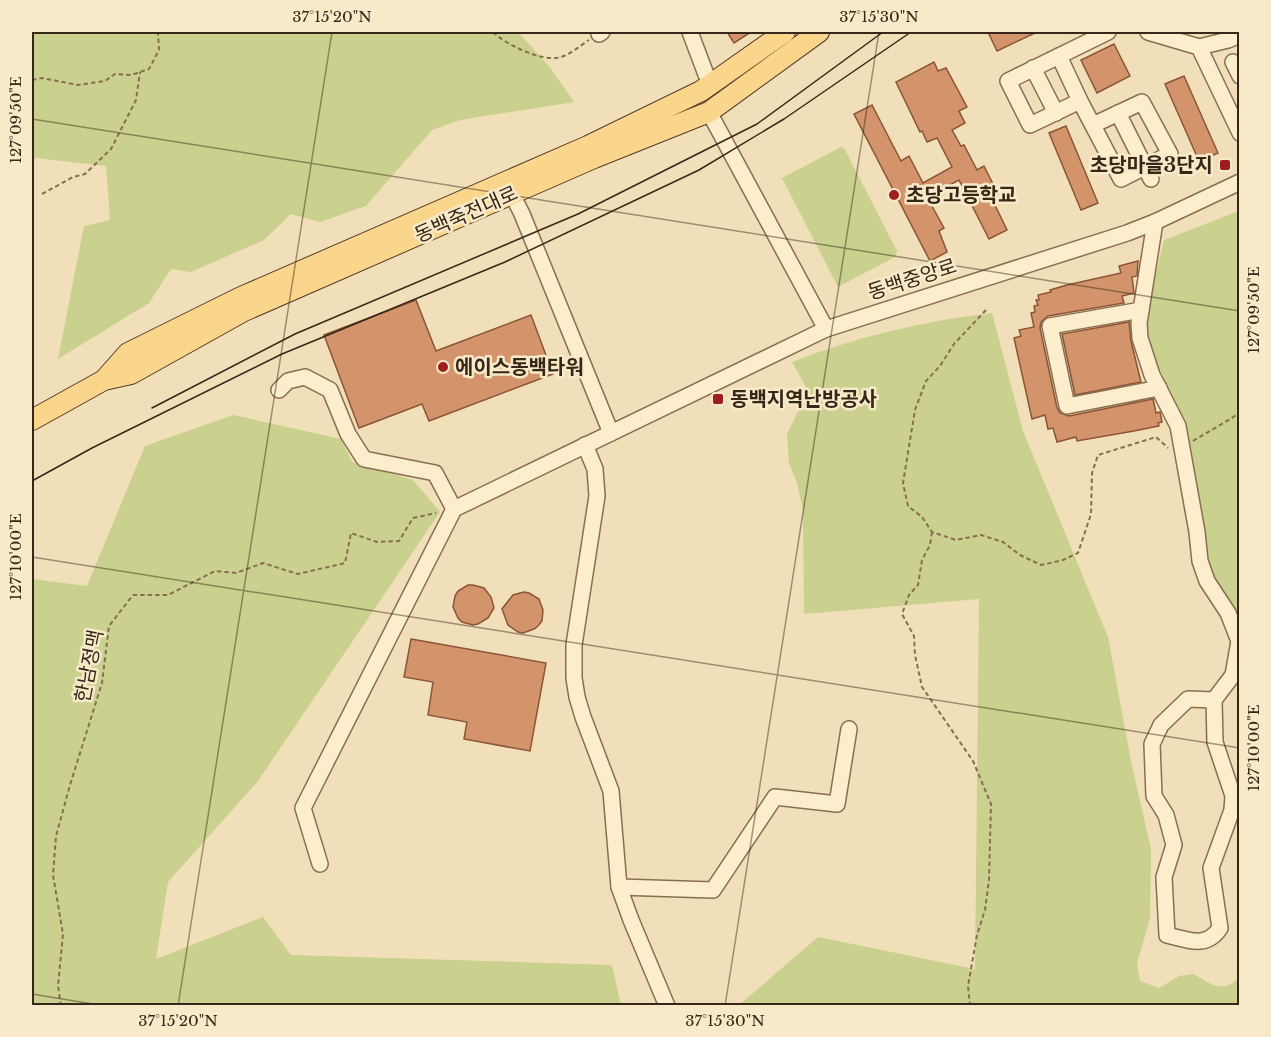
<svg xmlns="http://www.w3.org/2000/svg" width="1271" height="1037" viewBox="0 0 1271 1037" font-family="'Libre Baskerville','Noto Sans KR',serif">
  <rect width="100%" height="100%" fill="#f1dfb9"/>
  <g fill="#cad08d">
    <path d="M32 32H518L549 66 574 102 460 120 432 130 366 206 320 222 291 214 264 240 191 272 171 269 149 303 58 359 84 226 110 220 106 166 36 158 32 161Z"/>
    <path d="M841 147 844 148 897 251 895 257 838 287 782 178Z"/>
    <path d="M1239 211V628L1223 598 1204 555 1182 416 1152 353 1144 324 1164 240Z"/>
    <path d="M992 313 1023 431 1108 637 1131 761 1151 849 1150 919 1137 963 1140 981 1159 988 1179 976 1193 974C1211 983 1220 995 1239 978V1005H739L818 937 975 969 979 599 804 614 803 510 797 483 789 463 787 434 808 391 792 362C856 337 923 321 992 313Z"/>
    <path d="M233 415 341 439 352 462 413 480 440 512 258 781 168 882 156 959 263 917 291 955 612 965 621 1005 32 1006V579L87 586 145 446Z"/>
  </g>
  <g fill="#d3946b" stroke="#8a5536" stroke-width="1.5">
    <path d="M727 32H751L734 43Z"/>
    <path d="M988 32H1037L997 51Z"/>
    <path d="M1114 44 1130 76 1097 93 1081 60Z"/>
    <path d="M934 62 938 71 946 68 967 107 959 111 965 123 952 130 961 146 964 145 977 170 984 166 998 194 991 197 1007 230 989 239 959 180 927 197 944 228 939 231 947 252 930 261 854 114 872 105 901 161 909 156 923 183 952 167 937 138 927 142 922 131 920 132 896 82Z"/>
    <path d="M1184 76 1218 153 1199 161 1165 84Z"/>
    <path d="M1066 126 1098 203 1081 210 1049 133Z"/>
    <path d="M1138 261 1137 276 1132 277 1134 293 1122 296 1124 303 1048 316 1041 322 1040 328 1057 408 1060 413 1069 416 1153 399 1156 413 1160 412 1162 422 1158 423 1159 426 1134 431 1077 441 1076 437 1057 442 1053 428 1048 429 1045 415 1032 419 1014 338 1021 336 1019 330 1034 327 1031 313 1035 312 1034 306 1038 305 1036 300H1039L1038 295 1051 292 1050 290 1067 285 1121 273 1119 266Z"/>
    <path d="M416 300 436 351 531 315 553 374 429 421 422 404 359 428 324 335Z"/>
    <path d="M1129 322 1131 341 1141 382 1075 395 1062 334Z"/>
    <path d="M468 585H473L484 588 491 597 494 608 488 618 478 624 473 625 462 622 458 618 453 607 455 596 458 591Z"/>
    <path d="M524 592 529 593 539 599 543 610 542 621 538 626 534 629 523 633 518 632 508 625 502 609 513 595Z"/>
    <path d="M411 639 546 663 530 751 464 739 467 722 428 715 433 682 404 677Z"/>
  </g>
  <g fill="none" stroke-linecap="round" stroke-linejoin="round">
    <defs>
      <g id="minor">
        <path d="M690 32 710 85"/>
        <path d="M1148 32 1199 47 1240 133"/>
        <path d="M599 34 602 32"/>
        <path d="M1199 47 1228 40 1240 35"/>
        <path d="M1059 56 1080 101"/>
        <path d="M1233 62 1240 76"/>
        <path d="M1033 68 1056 113"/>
        <path d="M709 112 826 329 1127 233 1155 222 1240 182"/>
        <path d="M1118 113 1151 179"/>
        <path d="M1093 125 1142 102 1170 154 1121 179 1080 101 1030 125 1008 81 1108 32"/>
        <path d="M512 194 522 214 611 433"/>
        <path d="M1155 222 1139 323 1140 338 1152 375 1178 426 1197 532 1200 561 1207 581 1228 613 1239 641 1233 675 1214 700 1215 742 1233 796 1232 810 1211 868 1220 928C1206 949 1188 940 1167 935L1164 877 1174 845 1166 815 1154 796 1152 744 1161 725 1188 699 1214 700"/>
        <path d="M1141 310 1050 326 1067 406 1159 388"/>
        <path d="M279 390 288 381 305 377 330 390 348 434 364 459 435 473 454 509"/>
        <path d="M585 445 595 469 597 496 574 645V678L577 697 583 717 611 791 619 887 631 920 667 1006"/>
        <path d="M320 864 303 808 454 509 826 329"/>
        <path d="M619 887 713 890 775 797 837 804 849 729"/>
      </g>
      <g id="major">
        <path d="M104 380 128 353 239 298 588 146 701 91 785 32"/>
        <path d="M32 420 104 380 131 374 244 311 594 158 709 112 819 32"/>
      </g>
    </defs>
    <use href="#minor" stroke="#896e52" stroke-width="18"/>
    <use href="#major" stroke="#563c28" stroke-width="22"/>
    <g stroke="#896e52" stroke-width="2" stroke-dasharray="4.5 3" stroke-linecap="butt">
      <path d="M493 32C505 44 543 63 561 57 571 54 581 45 589 40"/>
      <path d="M32 80 42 78 78 85 105 81 115 74 131 75 149 69 159 50 158 32"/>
      <path d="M42 194 73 177 85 174 111 149 136 100 140 72"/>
      <path d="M986 310 954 344 940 366 926 381 915 410 903 483 908 506 922 517 932 532 956 540 981 535 1003 542 1020 555 1041 565 1063 560 1078 553 1091 514 1092 473 1098 455 1156 437 1168 448"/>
      <path d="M1193 441 1232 418 1240 412"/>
      <path d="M932 532 930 545 922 560 918 585 909 595 902 614 914 636 915 655 922 687 973 761 991 804 989 880 985 910 977 935 968 986 970 1006"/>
      <path d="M61 1006 58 986 63 934 53 875 56 836 70 785 102 683 109 626 133 595H168L215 571 236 573 263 563 298 574 345 563 351 533 377 542 399 541 413 518 436 513"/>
    </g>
    <use href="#minor" stroke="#fcedcd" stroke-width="15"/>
    <use href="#major" stroke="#fad58c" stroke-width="20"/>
    <g stroke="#362719" stroke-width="1.5">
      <path d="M152 408 295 334 578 214 757 124 883 32"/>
      <path d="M32 481 92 448 282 354 505 262 699 170 784 119 911 32"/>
    </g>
  </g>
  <path fill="none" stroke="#362719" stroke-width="1.5" stroke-opacity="0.45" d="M32 119 1240 311M32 557 1240 748M32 994 105 1006M178 1006 332 32M725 1006 879 32"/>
  <g fill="#9d1d21" stroke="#f8eac9" stroke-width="2">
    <rect x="1219" y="159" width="12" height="12" rx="3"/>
    <circle cx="894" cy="195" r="6"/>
    <circle cx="443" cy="367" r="6"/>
    <rect x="712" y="393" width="12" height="12" rx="3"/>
  </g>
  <g text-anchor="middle" stroke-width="5" stroke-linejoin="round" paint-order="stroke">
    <g font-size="20" font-weight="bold" fill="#362719" stroke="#f8eac9" text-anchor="start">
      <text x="1213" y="172" text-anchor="end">초당마을3단지</text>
      <text x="906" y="202">초당고등학교</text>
      <text x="455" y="374">에이스동백타워</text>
      <text x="730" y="406">동백지역난방공사</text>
    </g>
    <g font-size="20" fill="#362719" stroke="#f8eac9">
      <text transform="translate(466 214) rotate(-24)" y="7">동백죽전대로</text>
      <text transform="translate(912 279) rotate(-18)" y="7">동백중앙로</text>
      <text transform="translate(89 666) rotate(-79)" y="7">한남정맥</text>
    </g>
  </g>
  <rect width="1271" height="1037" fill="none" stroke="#f8eac9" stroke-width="66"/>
  <rect x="33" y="33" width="1205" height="971" fill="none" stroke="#362719" stroke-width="2"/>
  <g font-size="15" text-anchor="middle" fill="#362719">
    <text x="332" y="22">37°15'20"N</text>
    <text x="879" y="22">37°15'30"N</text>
    <text transform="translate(16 120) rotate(-90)" y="5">127°09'50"E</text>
    <text transform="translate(1254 310) rotate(-90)" y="5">127°09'50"E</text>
    <text transform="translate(16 557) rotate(-90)" y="5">127°10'00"E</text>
    <text transform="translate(1254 748) rotate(-90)" y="5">127°10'00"E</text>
    <text x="178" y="1026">37°15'20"N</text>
    <text x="725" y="1026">37°15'30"N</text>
  </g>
</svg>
